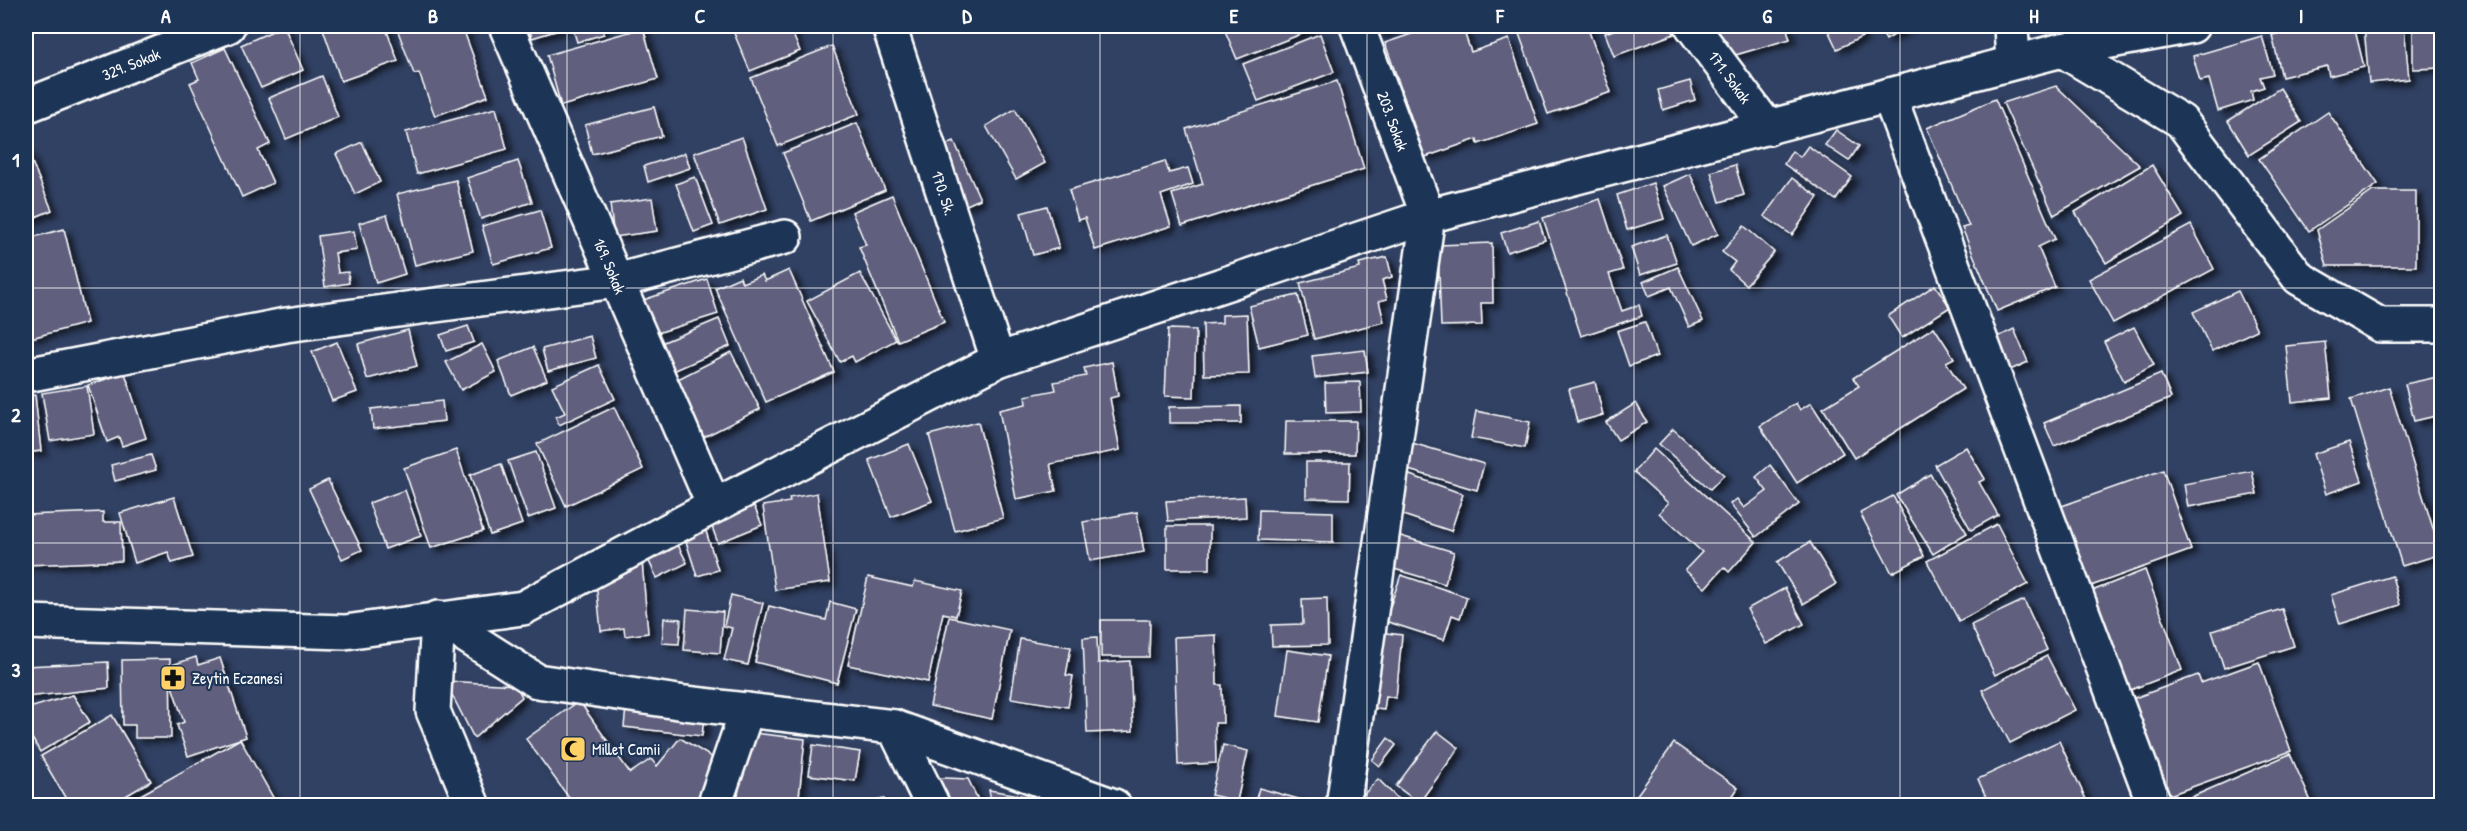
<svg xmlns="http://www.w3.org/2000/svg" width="2467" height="831" viewBox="0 0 2467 831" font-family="'Patrick Hand',sans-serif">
  <defs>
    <filter id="shadow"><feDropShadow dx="6" dy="4" stdDeviation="3" flood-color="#0009"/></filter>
  </defs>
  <rect width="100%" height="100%" fill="#314163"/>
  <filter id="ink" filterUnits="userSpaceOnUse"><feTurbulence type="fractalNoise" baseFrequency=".0167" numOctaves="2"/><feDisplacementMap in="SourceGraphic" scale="12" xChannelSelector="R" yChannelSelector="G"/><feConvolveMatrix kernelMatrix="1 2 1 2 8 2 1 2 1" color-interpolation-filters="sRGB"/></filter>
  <g filter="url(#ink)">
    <g fill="#605e7e" stroke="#fff" stroke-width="1.5" filter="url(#shadow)">
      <path d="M284 26 303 70 261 88 241 45Z"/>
      <path d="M322 26H385L398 61 341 81Z"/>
      <path d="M396 26H462L488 96 435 116 419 73 414 74Z"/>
      <path d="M529 26H601L604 34 577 42 572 26 532 38Z"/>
      <path d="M731 26H789L800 51 750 71Z"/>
      <path d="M1223 26H1313L1314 29 1237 59Z"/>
      <path d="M1376 26H1408L1378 34Z"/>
      <path d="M1435 26H1462L1471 52 1509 39 1538 124 1478 144 1477 139 1425 157 1385 43Z"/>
      <path d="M1535 26H1587L1611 92 1548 114 1518 31Z"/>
      <path d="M1625 26H1671L1674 34 1614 56 1605 33Z"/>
      <path d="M1713 26H1786L1790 39 1732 56Z"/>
      <path d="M1826 26H1857L1862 37 1837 49Z"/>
      <path d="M1878 26H1909L1886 40Z"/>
      <path d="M2311 26H2354L2364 67 2329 76 2327 66 2282 77 2272 35Z"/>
      <path d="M2364 26H2404L2409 79 2369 83Z"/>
      <path d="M2413 26H2442V68L2413 69Z"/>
      <path d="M643 28 658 79 561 106 547 55Z"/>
      <path d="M1320 34 1334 72 1258 101 1243 64Z"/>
      <path d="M2262 36 2273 74 2260 77 2264 87 2251 91 2253 100 2218 111 2209 79 2200 81 2193 56Z"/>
      <path d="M832 46 859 114 778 146 751 78Z"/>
      <path d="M225 48 270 144 258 150 273 183 242 197 190 83 199 79 192 63Z"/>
      <path d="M322 76 338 117 286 139 269 98Z"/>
      <path d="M1337 81 1364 169 1182 226 1172 194 1203 184 1186 129Z"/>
      <path d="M1690 81 1695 100 1663 110 1658 90Z"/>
      <path d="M2056 86 2140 166 2054 215 2003 103Z"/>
      <path d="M2280 88 2301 122 2249 155 2228 121Z"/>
      <path d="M1995 99 2055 239 2038 247 2055 287 1997 311 1962 228 1969 226 1927 128Z"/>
      <path d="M654 107 662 136 592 154 585 125Z"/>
      <path d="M496 108 507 149 417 174 406 132Z"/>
      <path d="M1015 109 1045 163 1016 179 986 126Z"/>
      <path d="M2328 112 2378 184 2309 231 2259 159Z"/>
      <path d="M857 123 885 190 811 221 783 153Z"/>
      <path d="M1836 130 1859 146 1849 161 1825 145Z"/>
      <path d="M742 137 767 209 720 225 694 153Z"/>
      <path d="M954 141 980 199 962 207 936 149Z"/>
      <path d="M362 142 380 182 355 194 336 154Z"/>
      <path d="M1808 146 1852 177 1836 200 1784 164 1792 151 1800 157Z"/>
      <path d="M26 148 52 210 26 221Z"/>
      <path d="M685 153 690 168 648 182 644 166Z"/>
      <path d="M518 161 532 202 481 219 467 178Z"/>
      <path d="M1165 161 1169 173 1188 168 1193 184 1161 195 1171 226 1095 250 1085 218 1078 220 1069 190Z"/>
      <path d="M1735 165 1744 195 1720 202 1711 172Z"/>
      <path d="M2152 165 2183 216 2106 263 2075 212Z"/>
      <path d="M1690 174 1718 234 1691 246 1663 186Z"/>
      <path d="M695 177 713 225 694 232 676 184Z"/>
      <path d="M1792 178 1818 197 1792 235 1764 216Z"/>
      <path d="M456 180 473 251 415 265 397 194Z"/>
      <path d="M1653 183 1664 219 1627 230 1617 195Z"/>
      <path d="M2373 191H2416V266H2327L2317 230Z"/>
      <path d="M892 195 944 322 898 341 859 247 866 245 852 212Z"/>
      <path d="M652 198 657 231 614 237 610 204Z"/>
      <path d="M1600 199 1623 270 1609 274 1622 311 1639 305 1642 316 1581 336 1543 218Z"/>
      <path d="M1047 206 1059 248 1033 255 1021 213Z"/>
      <path d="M540 210 551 248 493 264 482 226Z"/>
      <path d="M387 215 405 274 376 283 359 223Z"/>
      <path d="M1539 221 1545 240 1507 252 1501 233Z"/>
      <path d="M2191 225 2214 269 2113 323 2089 279Z"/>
      <path d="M1744 226 1774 252 1746 285 1729 270 1735 262 1722 252Z"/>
      <path d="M64 229 87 323 31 338 29 331 26 332V239Z"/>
      <path d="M354 231 357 250 335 253 338 273 348 272 349 283 325 287 318 236Z"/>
      <path d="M1667 235 1677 263 1640 275 1631 247Z"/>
      <path d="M1492 243 1493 303H1481L1482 325 1441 326 1438 245Z"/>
      <path d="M1387 257 1392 277 1382 280 1387 299 1379 301 1384 322 1314 339 1300 283 1360 268 1359 263Z"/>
      <path d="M1678 267 1703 321 1689 327 1671 287 1649 296 1643 282Z"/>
      <path d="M789 270 834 372 766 402 715 288 740 277 742 283 762 275 765 281Z"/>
      <path d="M860 273 896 340 855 362 852 356 840 362 807 301Z"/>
      <path d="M707 279 718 314 654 334 643 300Z"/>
      <path d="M1935 285 1950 307 1902 338 1888 316Z"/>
      <path d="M2238 291 2257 330 2212 351 2193 312Z"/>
      <path d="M1298 295 1308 335 1259 347 1249 306Z"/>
      <path d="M1247 314 1249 374 1204 375 1203 324 1222 323V315Z"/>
      <path d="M719 319 730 346 671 372 659 344Z"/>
      <path d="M1645 322 1657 356 1629 366 1617 331Z"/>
      <path d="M468 326 474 342 446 351 440 335Z"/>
      <path d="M1934 327 1954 358 1946 362 1963 389 1854 458 1823 408 1859 386 1853 378Z"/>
      <path d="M2134 327 2154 365 2124 381 2104 342Z"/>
      <path d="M1168 329 1196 330 1194 397 1165 396Z"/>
      <path d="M2014 329 2028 362 2010 370 1996 338Z"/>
      <path d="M408 330 417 366 367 379 358 344Z"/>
      <path d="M590 336 596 358 548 371 542 349Z"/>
      <path d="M337 342 357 392 332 401 312 352Z"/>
      <path d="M2325 342 2331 398 2292 402 2286 346Z"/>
      <path d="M482 344 496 372 461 390 446 362Z"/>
      <path d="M533 347 547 380 511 395 498 361Z"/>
      <path d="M1365 350 1368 372 1315 378 1312 356Z"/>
      <path d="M731 352 760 409 700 439 672 382Z"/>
      <path d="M1112 362 1118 396 1110 398 1120 450 1050 464 1056 491 1016 499 999 410 1026 404 1025 396 1056 390 1054 382 1086 376 1084 368Z"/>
      <path d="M599 365 615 399 559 425 556 417 565 413 552 386Z"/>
      <path d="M125 373 146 438 122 446 119 437 107 442 88 385Z"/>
      <path d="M2161 374 2171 398 2054 446 2044 423Z"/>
      <path d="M2442 376V396L2436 397 2440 415 2414 421 2405 384Z"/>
      <path d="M1360 382 1361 412 1326 413 1325 383Z"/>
      <path d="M1595 382 1603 415 1577 422 1569 389Z"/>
      <path d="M87 386 94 434 50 441 42 393Z"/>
      <path d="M2389 387 2441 554 2402 566 2351 399Z"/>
      <path d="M35 395 41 451 26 453V396Z"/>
      <path d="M442 401 444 421 373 429 371 409Z"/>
      <path d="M1636 403 1647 422 1618 440 1606 422Z"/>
      <path d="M1796 403 1800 410 1811 403 1843 453 1797 483 1760 426Z"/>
      <path d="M1241 406V423H1169V407Z"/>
      <path d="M614 407 643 469 566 506 537 444Z"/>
      <path d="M1476 411 1530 422 1525 448 1471 438Z"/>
      <path d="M1286 421H1356L1355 454H1285Z"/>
      <path d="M978 422 1003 518 955 531 929 435Z"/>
      <path d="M1673 429 1724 475 1710 489 1659 444Z"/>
      <path d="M2349 442 2362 481 2326 494 2313 454Z"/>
      <path d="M1412 443 1484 464 1477 490 1405 469Z"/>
      <path d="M909 444 932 501 891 517 869 460Z"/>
      <path d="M1966 447 1985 479 1979 482 1998 515 1971 530 1935 465Z"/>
      <path d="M1654 449 1756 542 1729 572 1724 567 1705 588 1685 570 1702 552 1659 513 1668 503 1634 472Z"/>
      <path d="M456 450 483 531 431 548 404 468Z"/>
      <path d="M536 452 556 508 528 518 508 461Z"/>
      <path d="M151 455 156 470 115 481 111 465Z"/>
      <path d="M1306 462H1350L1349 499 1306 498Z"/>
      <path d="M501 464 522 524 490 535 470 475Z"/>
      <path d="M1770 465 1799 504 1756 537 1730 504 1737 499 1744 508 1767 491 1756 477Z"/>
      <path d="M2163 470 2191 550 2088 587 2059 507Z"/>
      <path d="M2252 471 2257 494 2188 507 2184 484Z"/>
      <path d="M1407 474 1463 494 1451 531 1394 512Z"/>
      <path d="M1930 474 1967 533 1933 554 1896 495Z"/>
      <path d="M328 480 362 550 342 559 309 489Z"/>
      <path d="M405 490 421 536 385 549 369 503Z"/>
      <path d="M817 493 830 582 775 590 763 506 790 502 789 498Z"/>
      <path d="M1893 496 1924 556 1892 573 1860 513Z"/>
      <path d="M174 497 193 557 172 563 168 552 135 563 120 513Z"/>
      <path d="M1245 497 1246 517 1168 521 1166 501Z"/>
      <path d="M751 499 762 525 718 543 708 516Z"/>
      <path d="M1259 510 1333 512V542L1258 540Z"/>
      <path d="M103 512V522H121L122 561 26 565V515Z"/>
      <path d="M1137 512 1144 552 1090 561 1083 522Z"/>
      <path d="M1997 524 2028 584 1959 621 1927 561Z"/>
      <path d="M704 525 718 570 697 576 683 532Z"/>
      <rect x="1167" y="526" width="43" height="43"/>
      <path d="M1394 534 1454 552 1445 584 1384 566Z"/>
      <path d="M675 539 687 563 657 578 645 553Z"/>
      <path d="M1810 542 1836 584 1803 604 1777 562Z"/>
      <path d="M642 561 648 633 625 636 624 628 601 631 595 572Z"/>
      <path d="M2145 570 2182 670 2125 692 2087 593Z"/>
      <path d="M1401 575 1467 597 1460 618 1452 615 1444 640 1385 621Z"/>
      <path d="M2392 576 2400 605 2340 624 2331 595Z"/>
      <path d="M868 577 913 587 915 581 962 591 956 616 943 613 928 682 848 665Z"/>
      <path d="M1785 588 1804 624 1766 644 1747 609Z"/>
      <path d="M731 595 763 603 748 665 724 660 732 628 724 626Z"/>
      <path d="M1327 598 1328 645 1272 646 1271 625 1303 624 1302 599Z"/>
      <path d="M2024 600 2047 650 1995 675 1971 625Z"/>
      <path d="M830 602 856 609 837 683 755 662 769 606 826 620Z"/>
      <path d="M687 609 723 612 720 653 684 650Z"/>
      <path d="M2282 609 2294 646 2224 668 2212 631Z"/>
      <path d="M949 617 1010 630 992 719 930 706Z"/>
      <path d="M664 618 681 619 679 644 662 643Z"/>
      <path d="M1101 620H1150L1149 657H1101Z"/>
      <path d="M1378 632 1402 635 1396 698 1386 696 1384 710 1369 708Z"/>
      <path d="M1216 635 1217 685H1222L1223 723H1215L1216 763 1178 765 1174 637Z"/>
      <path d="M1097 637 1098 663 1130 661 1133 731 1087 733 1083 638Z"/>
      <path d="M1020 639 1071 647 1066 675 1073 676 1068 707 1011 698Z"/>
      <path d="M1287 650 1328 656 1318 722 1278 716Z"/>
      <path d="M2047 656 2075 710 2010 743 1982 690Z"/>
      <path d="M196 657 198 665 220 658 246 737 188 756 177 725 184 722 172 686 178 684 172 665Z"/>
      <path d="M170 659 171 738H135V725H123L122 660Z"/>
      <path d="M108 662 109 688 26 697V666Z"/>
      <path d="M2259 662 2291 751 2164 797 2129 700 2198 675 2201 683Z"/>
      <path d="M445 681 516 685 522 697 474 738Z"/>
      <path d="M73 695 90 722 40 752 26 728V709Z"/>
      <path d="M579 701 630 773 651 759 657 766 680 738 718 761 706 806H575L526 739Z"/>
      <path d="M626 707 704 716 702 736 624 727Z"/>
      <path d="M112 715 151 781 109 806H70L41 756Z"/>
      <path d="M1437 731 1459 748 1419 803 1396 786Z"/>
      <path d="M745 732 805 739 798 806H737Z"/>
      <path d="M1388 738 1396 745 1380 766 1372 760Z"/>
      <path d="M240 739 275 801 268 806H121Z"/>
      <path d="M2059 741 2089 806H1990L1978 779Z"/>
      <path d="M1674 743 1738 788 1726 806H1629Z"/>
      <path d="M813 745 860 752 855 781 809 775Z"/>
      <path d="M1223 745 1248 751 1237 801 1211 795Z"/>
      <path d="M2290 754 2313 806H2171Z"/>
      <path d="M923 777 968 779 981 806H938Z"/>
      <path d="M1378 779 1405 806H1353Z"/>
      <path d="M1259 788 1302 800 1300 806H1254Z"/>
      <path d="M989 790 1038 798 1036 806H992Z"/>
      <path d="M884 799 885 806H856Z"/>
    </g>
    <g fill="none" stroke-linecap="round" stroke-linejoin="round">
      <defs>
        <g id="minor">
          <path d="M506 26 714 506"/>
          <path d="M889 26 998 360"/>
          <path d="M1692 26 1768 128"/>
          <path d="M2011 26 2013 62"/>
          <path d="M1889 95 2155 806"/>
          <path d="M26 106 228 26"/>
          <path d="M26 375 286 325 616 281 785 237"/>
          <path d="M894 727 933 806"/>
          <path d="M473 806 433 711 438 618 537 681 685 703 894 727 1114 806"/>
          <path d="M714 806 747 710"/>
          <path d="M1343 806 1428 216 1357 26"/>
        </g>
        <g id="major">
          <path d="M2062 50 2181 121 2299 278 2380 325H2442"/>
          <path d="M26 622 345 632 523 608 714 506 998 360 1428 216 2062 50 2192 26"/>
        </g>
      </defs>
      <use href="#minor" stroke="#fff" stroke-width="38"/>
      <use href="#major" stroke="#fff" stroke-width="38"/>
      <use href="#minor" stroke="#1d3557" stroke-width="33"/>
      <use href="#major" stroke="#1d3557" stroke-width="33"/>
    </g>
  </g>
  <path fill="none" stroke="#fff" stroke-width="1.5" stroke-opacity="0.55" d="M300 26V806M567 26V806M833 26V806M1100 26V806M1367 26V806M1634 26V806M1900 26V806M2167 26V806M26 288H2442M26 543H2442"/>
  <defs>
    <symbol id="pharmacy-square" viewBox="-11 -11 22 22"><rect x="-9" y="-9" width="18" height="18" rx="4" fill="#ffd166" stroke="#1d3557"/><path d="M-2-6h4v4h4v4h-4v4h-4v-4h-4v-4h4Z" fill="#111"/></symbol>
    <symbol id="mosque-square" viewBox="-11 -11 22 22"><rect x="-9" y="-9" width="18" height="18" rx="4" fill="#ffd166" stroke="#1d3557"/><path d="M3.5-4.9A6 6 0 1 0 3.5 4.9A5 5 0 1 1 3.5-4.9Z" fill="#111"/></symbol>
  </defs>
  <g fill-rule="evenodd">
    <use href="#pharmacy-square" x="158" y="663" width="30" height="30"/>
    <use href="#mosque-square" x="558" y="734" width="30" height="30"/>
  </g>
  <g text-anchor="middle" stroke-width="4.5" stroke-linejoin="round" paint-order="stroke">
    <g font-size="16" fill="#fff" stroke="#1d3557">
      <text transform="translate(131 64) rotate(-22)" y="6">329. Sokak</text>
      <text transform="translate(1730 77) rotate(54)" y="6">171. Sokak</text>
      <text transform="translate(1393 121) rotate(70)" y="6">203. Sokak</text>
      <text transform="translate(944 193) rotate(72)" y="6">170. Sk.</text>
      <text transform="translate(610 266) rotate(67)" y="6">169. Sokak</text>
    </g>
    <g font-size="16" fill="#fff" stroke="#1d3557" text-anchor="start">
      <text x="192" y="684">Zeytin Eczanesi</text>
      <text x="592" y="755">Millet Camii</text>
    </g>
  </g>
  <rect width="2467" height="831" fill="none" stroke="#1d3557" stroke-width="66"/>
  <rect x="33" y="33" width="2401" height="765" fill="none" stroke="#fff" stroke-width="2"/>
  <g font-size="20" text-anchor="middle" font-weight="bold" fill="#fff">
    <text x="166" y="23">A</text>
    <text x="433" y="23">B</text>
    <text x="700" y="23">C</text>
    <text x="967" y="23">D</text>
    <text x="1234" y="23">E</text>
    <text x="1500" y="23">F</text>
    <text x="1767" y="23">G</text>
    <text x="2034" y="23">H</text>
    <text x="2301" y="23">I</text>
    <text x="16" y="167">1</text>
    <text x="16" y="422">2</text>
    <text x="16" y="677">3</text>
  </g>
</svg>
